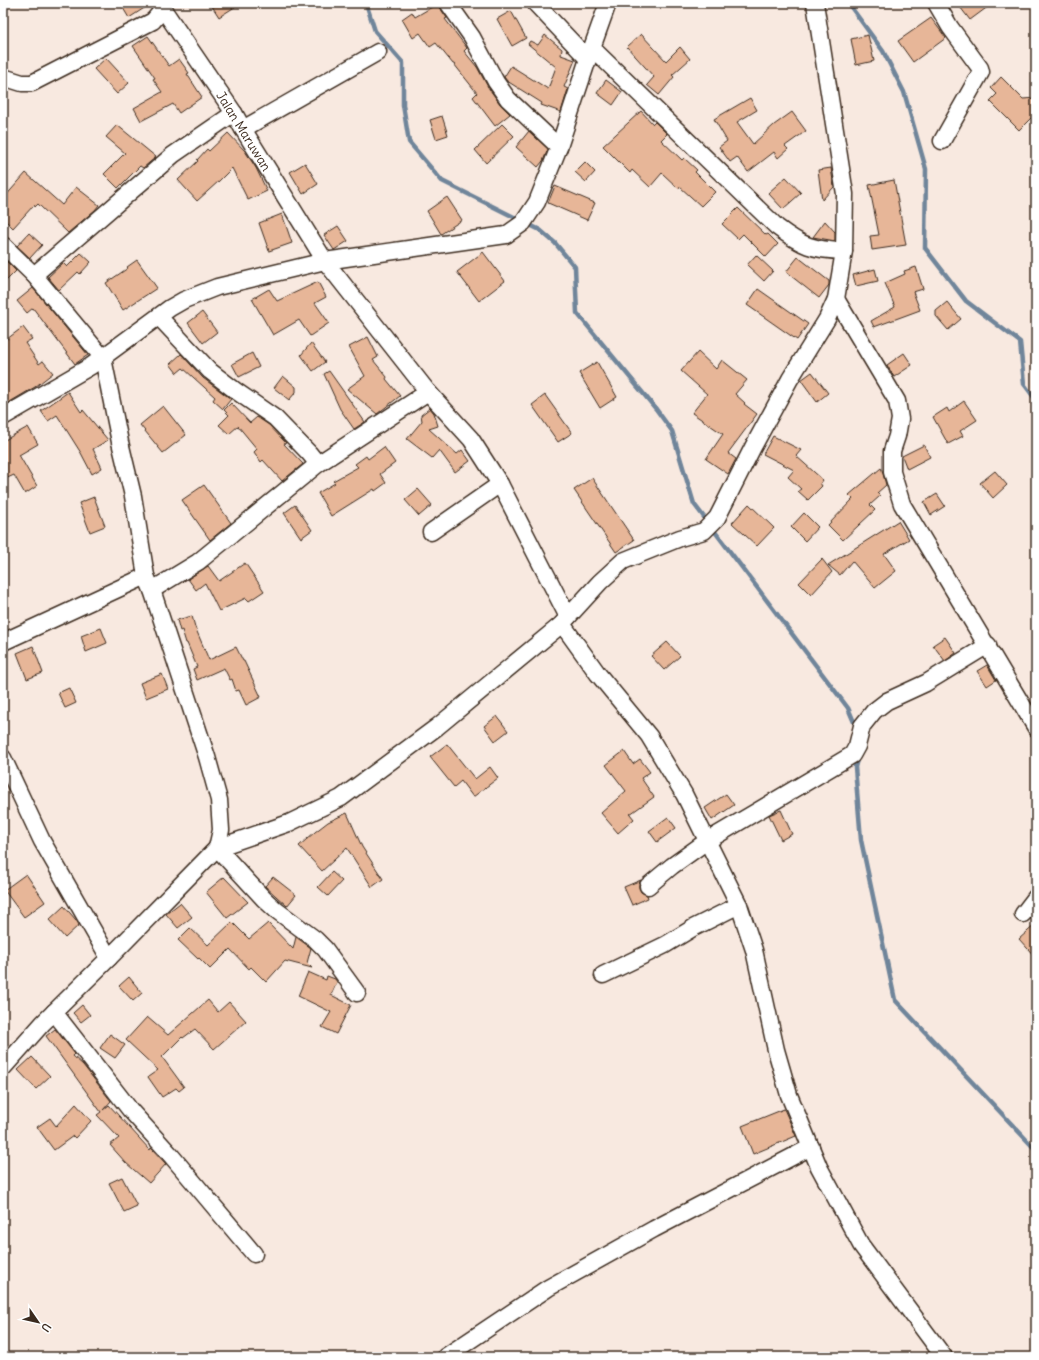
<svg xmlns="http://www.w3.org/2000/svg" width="1039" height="1360" viewBox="0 0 1039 1360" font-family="Delius,sans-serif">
  <rect width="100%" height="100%" fill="#f8e9e0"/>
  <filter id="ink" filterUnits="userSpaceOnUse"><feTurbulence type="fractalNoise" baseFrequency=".025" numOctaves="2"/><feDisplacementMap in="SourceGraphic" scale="8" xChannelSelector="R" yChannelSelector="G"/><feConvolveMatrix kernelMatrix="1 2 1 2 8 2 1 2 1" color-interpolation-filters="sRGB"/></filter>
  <g filter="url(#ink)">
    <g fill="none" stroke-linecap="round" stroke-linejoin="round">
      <g stroke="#6f859a" stroke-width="4.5">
        <path d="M366 3 375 31 403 63V105L409 142 442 181 540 230 555 243 575 267 577 313 656 409 672 431 694 504 848 708 857 729"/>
        <path d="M848 3 883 51 904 92 926 169 925 248 966 301 1020 342 1024 384 1036 400"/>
        <path d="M858 756 855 767 861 840 895 1000 1036 1150"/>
      </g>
    </g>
    <g fill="#e7b698" stroke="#3b2a1e">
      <path d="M120 3H152L129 18Z"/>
      <path d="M210 3H241L219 17Z"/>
      <path d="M439 3 440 8 447 18 445 19 467 48 464 51 477 67 488 87 500 104 510 114 495 126 473 97 477 93 454 64H453L436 43 430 47 420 33 413 38 402 19 412 12 415 17Z"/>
      <path d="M957 3H993L970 20Z"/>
      <path d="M511 11 526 38 512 46 497 19Z"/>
      <path d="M931 18 946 38 913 62 898 41Z"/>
      <path d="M641 34 666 61 680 47 690 59 672 75 674 77 659 95 647 85 654 77 627 47Z"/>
      <path d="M545 35 562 49 561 55 575 60 564 87 568 89 561 112 541 105 542 103 507 81 504 77 511 66 548 89 556 67 528 44 530 41 538 45Z"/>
      <path d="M868 35 874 61 856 65 851 39Z"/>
      <path d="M148 36 169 66 179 59 189 73 187 74 202 97 179 113 173 104 141 121 134 108 162 92 153 79 155 78 133 46Z"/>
      <path d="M106 58 129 83 117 94 94 69Z"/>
      <path d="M1001 77 1023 99 1036 98V113L1019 130 990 101 997 94 991 88Z"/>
      <path d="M606 80 622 92 613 105 597 93Z"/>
      <path d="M750 98 757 110 737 122 753 144 774 125 792 112 806 131 785 146 788 149 778 158 774 152 748 172 737 157 730 162 719 147 727 141 714 119Z"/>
      <path d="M641 111 653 124 655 122 667 134 661 140 682 160 684 158 697 170 695 172 715 192 701 206 680 187 679 189 662 173 650 187 632 170 630 173 603 146Z"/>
      <path d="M442 116 448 135 436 139 430 120Z"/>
      <path d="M502 124 514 136 486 163 475 150Z"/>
      <path d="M117 125 156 157 143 168 140 166 118 188 104 174 125 153 106 137Z"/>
      <path d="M529 131 548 149 543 161 538 167 516 147Z"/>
      <path d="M228 133 245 151 256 168 267 191 248 200 232 168 219 181 197 201 178 180 198 161 197 160 207 149 209 151Z"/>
      <path d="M585 162 595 172 586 182 575 172Z"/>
      <path d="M305 163 318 184 303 194 290 172Z"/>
      <path d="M831 168 834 187 822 200 818 170Z"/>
      <path d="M26 173 62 205 76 187 99 205 95 210 68 233 38 204 35 207 34 205 13 228 3 218V199Z"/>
      <path d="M786 177 801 193 783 209 768 193Z"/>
      <path d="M894 180 906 245 872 250 870 236 879 235 869 185Z"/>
      <path d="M555 186 595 203 587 220 548 203Z"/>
      <path d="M447 197 462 220 441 234 427 211Z"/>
      <path d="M738 208 766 235 768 234 778 244 766 257 743 234 738 239 722 224Z"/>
      <path d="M282 214 292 243 269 251 259 223Z"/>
      <path d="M825 221 835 232V241L813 237Z"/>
      <path d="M338 226 348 241 334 250 324 235Z"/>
      <path d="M29 233 42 245 30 258 17 246Z"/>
      <path d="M483 252 505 281 479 301 457 272Z"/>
      <path d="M81 253 91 262 80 274 78 272 59 290 48 277 63 263 67 267Z"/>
      <path d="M756 255 773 271 764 281 747 265Z"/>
      <path d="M798 257 829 281V285L819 298 786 272Z"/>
      <path d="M4 259 16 271 3 284V261Z"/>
      <path d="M137 260 157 288 123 310 106 283 128 268 127 267Z"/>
      <path d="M916 267 923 289 913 292 920 310 874 327 871 321 895 307 885 283 905 274 904 271Z"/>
      <path d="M875 269 878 281 856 286 853 275Z"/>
      <path d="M318 282 326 297 315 303 329 323 310 336 299 320 273 335 252 299 269 289 277 301Z"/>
      <path d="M33 288 88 355 75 364 33 308 27 313 17 301Z"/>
      <path d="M758 289 808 324 797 340 747 305Z"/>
      <path d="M947 302 961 319 948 330 936 316V311Z"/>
      <path d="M202 312 217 332 203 343 188 323Z"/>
      <path d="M23 327 32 339 25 343 39 364 43 361 53 373 35 387 3 406V342Z"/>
      <path d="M368 337 378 357 373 360 387 377 386 379 400 396 377 414 347 389 365 376 349 347Z"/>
      <path d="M311 343 325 362 313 371 301 355Z"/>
      <path d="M698 352 716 369 722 360 747 380 735 394 745 403 744 404 757 414 728 453 736 459 728 474 706 459 723 434 692 413 707 394 681 371Z"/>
      <path d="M252 353 259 367 239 377 232 364Z"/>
      <path d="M904 353 912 365 894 377 887 365Z"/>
      <path d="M181 354 203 378 231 399 223 409 213 400 215 397 183 368 177 373 170 364Z"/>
      <path d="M597 362 617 397 600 408 579 373Z"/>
      <path d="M329 371 365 422 354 429 340 409 324 374Z"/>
      <path d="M812 372 828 393 817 402 801 380Z"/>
      <path d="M283 376 296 387V392L289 400 274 388Z"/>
      <path d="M68 392 81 412 83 410 108 440 93 449 102 468 92 474 81 453 57 415 48 421 41 411Z"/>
      <path d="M545 395 572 433 558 442 532 405Z"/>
      <path d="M964 401 977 420 960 431 963 436 948 444 933 417 947 408 949 412Z"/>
      <path d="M231 403 250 423 257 417 269 425 286 443 284 444 303 464 282 481 263 460 261 462 254 452 257 449 238 426 229 434 219 425 229 415 224 410Z"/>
      <path d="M163 406 186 435 163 453 140 425Z"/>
      <path d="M430 408 434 413 438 426 429 429 457 454 462 450 470 461 455 472 439 450 432 458 407 439 422 421 421 415Z"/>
      <path d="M28 427 38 444 19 455 37 486 25 494 14 475 3 480V441Z"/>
      <path d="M773 436 801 450 796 456 823 480 821 483H820L822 486 808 500 798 491 801 489 788 477 794 470 763 454Z"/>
      <path d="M924 445 930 457 907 469 902 456Z"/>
      <path d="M384 447 395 463 380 474 386 483 375 491 374 489 331 516 318 493 335 483 333 481 358 467 355 464 366 456 368 459Z"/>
      <path d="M881 468 882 470 886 485 877 493 880 496 870 505 875 510 843 540 828 525 853 499 849 495Z"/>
      <path d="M995 471 1007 485 993 498 980 483Z"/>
      <path d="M592 478 634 540 616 552 574 490Z"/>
      <path d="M204 485 231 523 210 540 182 500Z"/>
      <path d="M418 489 432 505 419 516 405 500Z"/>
      <path d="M937 494 945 506 931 515 924 502Z"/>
      <path d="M94 497 105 526 90 532 79 503Z"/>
      <path d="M749 504 774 528 757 546 732 523Z"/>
      <path d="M295 505 312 530 301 538 284 513Z"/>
      <path d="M804 513 818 527 805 541 791 527Z"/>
      <path d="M898 521 909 539 884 554 896 571 875 588 852 561 840 575 828 565Z"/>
      <path d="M822 559 832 572 811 595 799 583Z"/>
      <path d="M245 563 264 591 249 601 246 598 219 611 205 583 196 590 188 579 208 566 219 581Z"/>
      <path d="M192 616 195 627 209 660 236 647 243 661H244L261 697 246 705 239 690 236 691 232 679 230 680 224 668 197 680 193 669 197 667 187 643H186L182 630 180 631 177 620Z"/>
      <path d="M101 628 107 643 86 652 81 636Z"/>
      <path d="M945 637 956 653 945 661 933 645Z"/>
      <path d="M667 642 680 656 664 670 651 656Z"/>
      <path d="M33 646 43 673 27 679 17 653Z"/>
      <path d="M987 665 996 680 987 686 977 671Z"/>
      <path d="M162 674 168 689 146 698 140 683Z"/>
      <path d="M69 688 76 703 65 708 58 693Z"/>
      <path d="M497 716 508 731 495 741 484 726Z"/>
      <path d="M447 744 475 779 490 767 498 778 473 797 461 781 454 787 430 757Z"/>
      <path d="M624 751 633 764 640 759 650 772 641 778 654 797 630 814 634 819 618 833 601 813 626 791 606 765Z"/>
      <path d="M726 794 734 805 712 820 705 808Z"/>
      <path d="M781 810 792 834 781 840 769 815Z"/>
      <path d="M347 813 362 847 383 879 372 887 347 848 322 871 299 846 315 832 328 822Z"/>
      <path d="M668 817 676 828 657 842 649 831Z"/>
      <path d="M332 872 342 881 328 896 318 887Z"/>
      <path d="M26 874 45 902 24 917 4 890Z"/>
      <path d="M224 877 248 902 227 918 206 892Z"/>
      <path d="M273 877 296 895 287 906 265 886Z"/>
      <path d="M641 880 639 883V888L641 892 647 895 648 898 632 905 624 887Z"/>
      <path d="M180 903 192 917 178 928 166 914Z"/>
      <path d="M64 906 76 920 79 925 65 938 49 920Z"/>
      <path d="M232 922 249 939 268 923 293 949 296 937 311 948 307 963 312 968 285 961 266 982 251 967 249 969 230 949 210 969 199 958 198 959 178 940 190 928 208 945Z"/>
      <path d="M1036 924V958L1019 939Z"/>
      <path d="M308 972 326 980 327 976 335 979 337 982 331 995 351 1005 336 1034 322 1027 331 1012 298 996Z"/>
      <path d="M129 977 142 993 133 1001 119 986Z"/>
      <path d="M208 1000 218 1012 229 1002 246 1021 214 1049 195 1029 183 1038 182 1037 162 1057 184 1087 179 1091 176 1088 162 1097 148 1077 158 1070 126 1040 147 1017 168 1035Z"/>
      <path d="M82 1005 90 1015 81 1022 73 1013Z"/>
      <path d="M55 1029 75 1054 73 1056 83 1065 111 1101 103 1110 109 1105 150 1150 151 1148 153 1150 166 1164 149 1183 126 1163 110 1145 119 1138 97 1115 101 1112 46 1036Z"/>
      <path d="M110 1034 125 1045 115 1058 100 1048Z"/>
      <path d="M32 1057 50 1076 36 1089 18 1070Z"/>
      <path d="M76 1104 91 1121 75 1138 73 1136 54 1150 37 1127 50 1118 56 1126Z"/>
      <path d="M784 1109 796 1136 753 1154 742 1126Z"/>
      <path d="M122 1177 137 1206 124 1212 109 1183Z"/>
    </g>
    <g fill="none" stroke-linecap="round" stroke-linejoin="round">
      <defs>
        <g id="minor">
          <path d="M448 3 472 37 496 82 508 99 559 147"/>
          <path d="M535 3 588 59"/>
          <path d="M608 3 588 59 559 147 537 202 523 223 506 235 325 261 428 392 471 439 500 484 568 617 562 624 598 674 649 736 684 794 739 905 754 950 776 1050 789 1095 819 1167 861 1245 944 1357"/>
          <path d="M936 3 950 27 980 68 981 72 942 141"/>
          <path d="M592 48 777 227C802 246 813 250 844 251"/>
          <path d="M3 77 22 83H32L153 21 163 9"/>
          <path d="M243 129 378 52"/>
          <path d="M3 245 34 275 103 358 120 442 133 496 146 576 152 590 207 757 219 800 221 830 217 848 264 899 276 910 315 939 325 949 357 993"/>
          <path d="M34 275 173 155 234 113"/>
          <path d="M836 299 897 401 900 419 897 436 892 451V472L902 504 1036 728"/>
          <path d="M159 317 210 371 236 391 275 418 309 453 318 464"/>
          <path d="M3 417 91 366 170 308 184 300 217 287 325 261 243 129 234 113 163 9V3"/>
          <path d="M431 532 500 484"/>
          <path d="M152 590 198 562 318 464 428 392"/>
          <path d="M568 617 600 582 623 561 680 538 704 531 717 518 753 447 790 379 827 319 836 299 844 251 845 194 815 3"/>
          <path d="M3 642 146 576"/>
          <path d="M3 758 42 841 109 958"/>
          <path d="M648 886 672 866 707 841 852 755 857 746 862 726 874 711 887 701 926 683 988 645"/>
          <path d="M1023 914 1036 897"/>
          <path d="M603 975 665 945 693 928 739 905"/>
          <path d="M54 1012 131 1111 169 1153 254 1254"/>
          <path d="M3 1068 43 1023 109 958 217 848 289 823 341 798 437 727 562 624"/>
          <path d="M445 1357 548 1288 654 1229 811 1147"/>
        </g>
      </defs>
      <use href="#minor" stroke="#3b2a1e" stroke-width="19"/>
      <use href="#minor" stroke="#fff" stroke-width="16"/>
    </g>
  </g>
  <g text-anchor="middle" stroke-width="3" stroke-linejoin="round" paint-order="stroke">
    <g font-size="13" fill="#3b2a1e" stroke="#fff">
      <text transform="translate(244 131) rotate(58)" y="5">Jalan Maruwan</text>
    </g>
  </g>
  <rect width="1039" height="1360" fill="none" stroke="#fff" stroke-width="16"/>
  <rect x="8" y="8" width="1023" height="1344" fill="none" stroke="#3b2a1e" stroke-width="1.5" filter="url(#ink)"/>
  <g transform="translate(38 1322) rotate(124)" stroke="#ffffff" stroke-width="3" paint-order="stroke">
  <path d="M0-3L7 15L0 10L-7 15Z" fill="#3b2a1e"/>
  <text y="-6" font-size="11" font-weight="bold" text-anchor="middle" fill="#3b2a1e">U</text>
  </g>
</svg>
